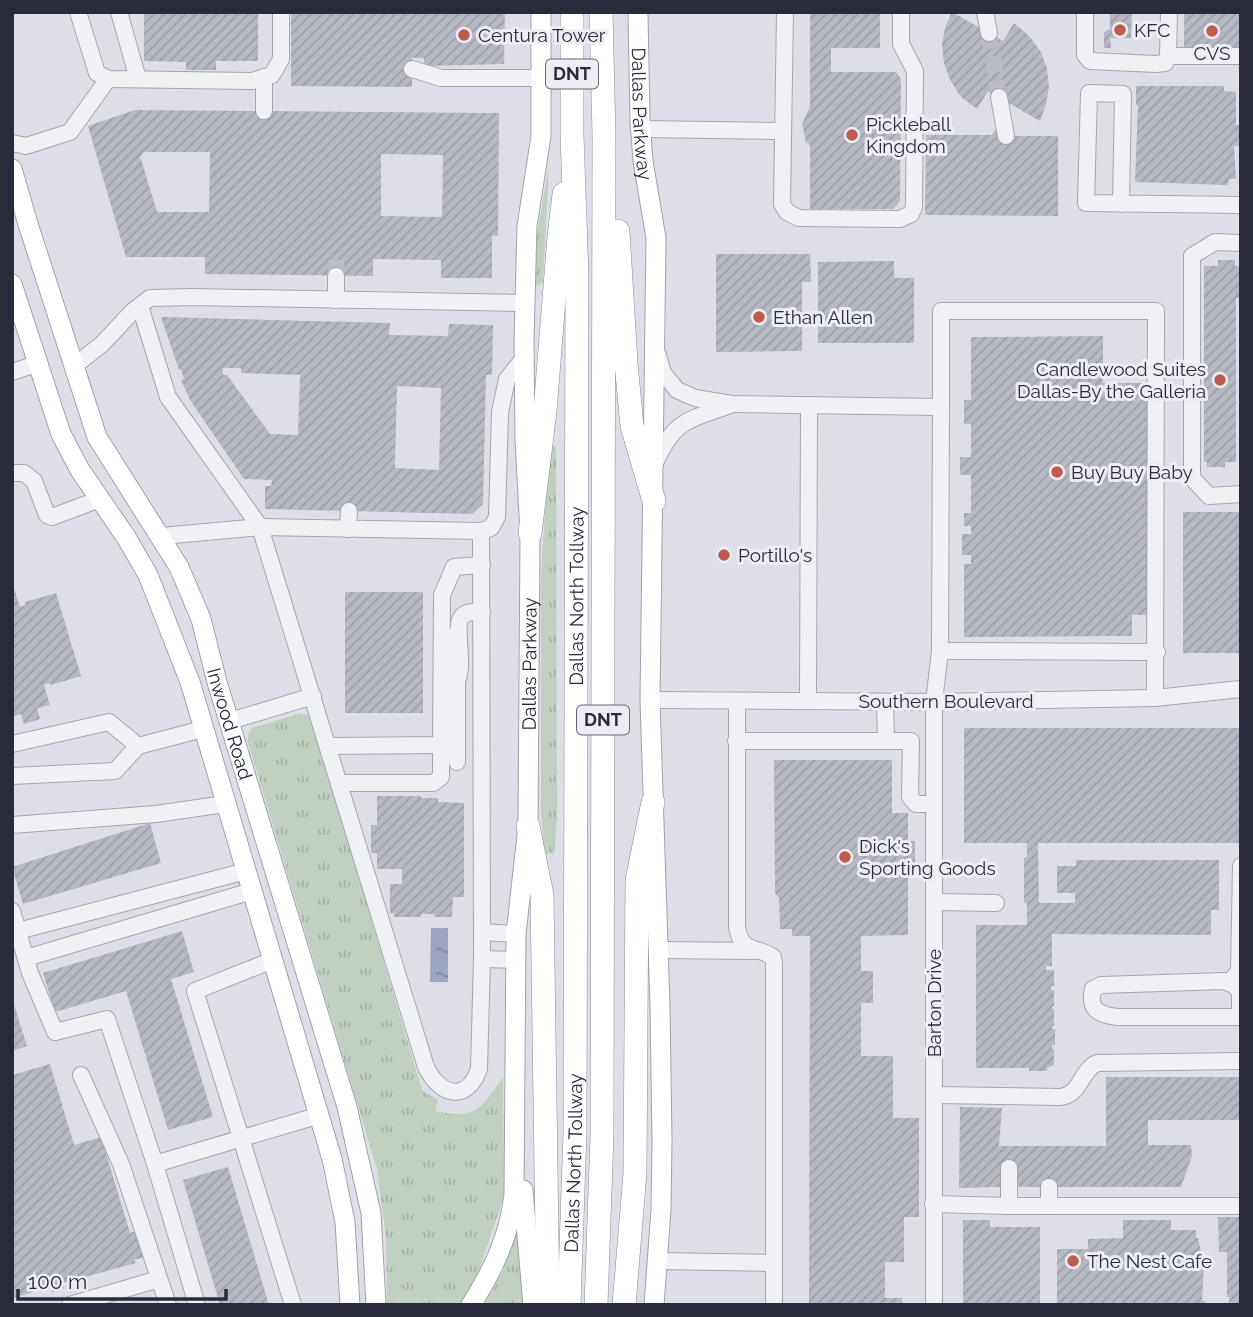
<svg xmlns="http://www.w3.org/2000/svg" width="1253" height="1317" viewBox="0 0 1253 1317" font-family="Raleway,sans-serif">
  <defs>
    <pattern id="grass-tufts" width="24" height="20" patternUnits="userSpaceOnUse" patternTransform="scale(1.75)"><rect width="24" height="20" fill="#c0cfc0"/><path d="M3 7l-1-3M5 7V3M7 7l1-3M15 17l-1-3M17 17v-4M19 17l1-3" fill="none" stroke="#a5b2a6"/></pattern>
    <pattern id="water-ripples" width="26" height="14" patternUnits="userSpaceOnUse" patternTransform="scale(1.75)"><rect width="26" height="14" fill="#9da5c2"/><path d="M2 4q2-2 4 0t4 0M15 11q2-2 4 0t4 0" fill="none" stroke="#80879f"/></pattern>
    <pattern id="building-hatch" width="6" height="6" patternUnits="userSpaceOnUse" patternTransform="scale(1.75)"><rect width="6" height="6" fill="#b6b8c2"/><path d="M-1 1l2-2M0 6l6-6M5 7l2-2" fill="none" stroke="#9c9ea8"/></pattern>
  </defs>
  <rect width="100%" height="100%" fill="#dedfe6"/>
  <g fill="url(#grass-tufts)">
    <path d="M549 165 543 282 536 286V239Z"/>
    <path d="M556 446 557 817 554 855 549 853 544 855 541 812V574L549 447Z"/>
    <path d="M298 714 308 715 313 723 418 1077 423 1091 438 1100 435 1111C476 1120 481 1109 503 1077L504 1196 478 1273 460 1305H387L386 1238 377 1169 248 743V734L252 728Z"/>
    <path d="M520 1222 527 1305H484L503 1271Z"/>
  </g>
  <path fill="url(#water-ripples)" d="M431 928H448V982H430Z"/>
  <g fill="url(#building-hatch)" fill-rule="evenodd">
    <path d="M144 12H258V61H216V70H186V62L144 61Z"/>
    <path d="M291 12H505L504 64 429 66 424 64V58H412V87L291 86Z"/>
    <path d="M810 12H880V48H831V72H896L901 79 900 201 893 209H810V145L806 142 802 124 810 107Z"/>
    <path d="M952 12 1003 41 1014 23 1029 36 1041 52 1047 69 1049 87 1046 104 1040 121 988 91 977 109 961 97 950 80 944 63 942 45 945 28Z"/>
    <path d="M1110 12H1132L1131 38H1110L1111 48H1104V32L1110 29Z"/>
    <rect x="1184" y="12" width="57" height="38"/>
    <path d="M1136 86H1224V91L1236 92V125H1241V146H1234L1236 179H1229L1228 185 1135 182 1138 105H1136Z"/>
    <path d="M135 110 499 113 498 236H492V278H441V260L373 259V276L205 274V257H126L88 126ZM144 152H210L209 212H157L141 159H139ZM381 154 443 155 442 217 381 216Z"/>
    <path d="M995 130 1006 136H1058V216L925 215 926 135H992Z"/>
    <path d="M716 254H810L811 282H802V351L716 352Z"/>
    <path d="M1218 260H1235V266H1241V298H1236V462H1225V467H1207V462H1204V266H1218Z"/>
    <path d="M894 261V278H914V343H818V262Z"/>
    <path d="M161 317 390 323 389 335 448 336 449 324 493 325 492 375H486L483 504 472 514 265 509V486H271L272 480 244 479 190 400 181 380 184 379 181 369 179 370ZM223 368H241V373L300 375 298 435 270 434 227 375H223ZM397 386 441 388 439 470 395 468Z"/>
    <path d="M1103 336V383H1149V615H1132V636L964 637V564H971V555H962V534H971V526H964V513H971V475H960V457H971V424H964V400H971V337Z"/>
    <rect x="1183" y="512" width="58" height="141"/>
    <path d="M12 582 20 607 26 605 25 602 56 593 81 676 51 685 50 683 44 685 50 705 37 708 40 719 24 724 21 714 12 717Z"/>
    <rect x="345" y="592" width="78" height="121"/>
    <path d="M964 728H1241V843H1038L1039 903H1075V893H1057V866H1076V860H1219V910H1211V935L1052 934V966H1046V970H1054V986H1051V990H1054V1006H1052V1009H1054V1026H1052V1029H1055V1045H1052V1049H1054V1065L1047 1068V1071H1029V1068H976V925H1027V903H1024V857H1027V843H964Z"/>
    <path d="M774 760H892V813H908V841H915V872H908V935L861 936V971H873V1003H861V1056H893V1118H919V1217H904V1262H885V1298H902V1305H809L810 936H792V929H780L779 898 775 893Z"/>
    <path d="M377 796H421V798H438V802L464 803V897H453L452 917H434V914H421V917H394V913H390V884H402V869H377V853H371V825H377Z"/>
    <path d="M150 823 161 863 23 904 12 867Z"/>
    <path d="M182 931 194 972 171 979 213 1117 168 1130 126 991 55 1012 43 973Z"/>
    <path d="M12 998 27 1046 12 1051Z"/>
    <path d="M50 1064 74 1145 101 1137 130 1233 138 1230 145 1257 134 1260 136 1263 63 1283 64 1288 52 1292 51 1286 14 1298 12 1075Z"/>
    <path d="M1106 1077H1241V1120H1148V1145H1191L1192 1156 1181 1187H1019L1015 1176H1004L1001 1187 959 1188 960 1107 1002 1108 999 1146H1106Z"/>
    <path d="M228 1167 269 1305H220L183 1180Z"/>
    <path d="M1218 1217H1241V1305H1229V1297H1227V1252H1219Z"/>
    <path d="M963 1220H990V1227H1040V1305H963Z"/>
    <path d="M1123 1220H1171V1230H1196V1238H1198L1204 1265 1202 1301H1205V1305H1057V1249H1088V1239L1123 1238Z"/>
  </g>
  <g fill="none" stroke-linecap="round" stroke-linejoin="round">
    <g stroke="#babbc4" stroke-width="16" stroke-dasharray="16 8" stroke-linecap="butt">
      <path d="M989 33 999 97"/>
      <path d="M336 276V253"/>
    </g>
    <defs>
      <g id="minor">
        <path d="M78 12 97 73 108 79 252 81 272 75 281 59V12"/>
        <path d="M119 12 138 79"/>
        <path d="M785 12 782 204 787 212 799 218 900 219 911 214 914 207 915 71 901 44V12"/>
        <path d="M985 12 989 33"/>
        <path d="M1085 12V55L1090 61 1156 64 1165 63 1168 56"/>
        <path d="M1169 12 1168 56H1241"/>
        <path d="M412 69 441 78H541"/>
        <path d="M999 97 1006 136"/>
        <path d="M264 111V77"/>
        <path d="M641 129 783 131"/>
        <path d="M12 143 26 146 70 132 108 79"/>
        <path d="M1121 204 1123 94 1089 93 1086 203 1241 205"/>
        <path d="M1241 243 1215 242 1192 256V478L1209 496 1241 494"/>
        <path d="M336 300V276"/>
        <path d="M140 306 168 397 260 527"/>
        <path d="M658 355 663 373 677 390 695 398 732 404 941 407 940 651 934 702V1305"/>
        <path d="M73 367 102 344 133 311 150 298 193 297 525 303"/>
        <path d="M12 372 39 363"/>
        <path d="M941 407V311H1156L1155 698"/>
        <path d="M655 463C675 419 687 421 730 405"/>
        <path d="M12 473H24L34 481 47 515 52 517 100 499"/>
        <path d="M260 527 481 531 482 959 479 1069C467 1103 440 1096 426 1067Z"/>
        <path d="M348 529 349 511"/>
        <path d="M481 531 491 528 497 517 500 412 507 379 524 358"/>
        <path d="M162 536 260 527"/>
        <path d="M445 635 453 653V670L457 681C465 663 454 629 461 618 465 611 474 612 482 612"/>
        <path d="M940 651 1157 652"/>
        <path d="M457 681V762"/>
        <path d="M650 700 934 702 1155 698 1241 689"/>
        <path d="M737 701V927C742 955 756 945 773 957L774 964V1305"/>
        <path d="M808 701 809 405"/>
        <path d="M230 721 313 696"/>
        <path d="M736 741H886L885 702"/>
        <path d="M886 741H911L910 797 916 804H934"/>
        <path d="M12 744 109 722 138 746"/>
        <path d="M328 746 441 745 442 595 454 567 482 565"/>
        <path d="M12 776 115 771 138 746 203 729"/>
        <path d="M339 783H433L441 777V745"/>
        <path d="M12 825 156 814 225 804"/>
        <path d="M934 902 996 903"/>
        <path d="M12 911 30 973 55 1032 107 1019 155 1164"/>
        <path d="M18 931 246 871"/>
        <path d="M482 932 516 934"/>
        <path d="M659 950 754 951"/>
        <path d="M26 958 252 891"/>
        <path d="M482 959 516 960"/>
        <path d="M273 960 195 991 293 1305"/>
        <path d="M1229 983 1239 971 1241 866"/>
        <path d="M1240 1017V991L1232 984 1224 981 1101 985 1093 989C1088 1010 1099 1015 1118 1017H1241"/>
        <path d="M81 1075 121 1164 168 1305"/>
        <path d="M934 1095 1060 1097C1081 1095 1080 1071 1097 1063L1241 1061"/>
        <path d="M1009 1168V1206"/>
        <path d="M933 1204 1009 1206H1241"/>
        <path d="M1049 1206V1187"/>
        <path d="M657 1261 774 1263"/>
        <path d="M70 1305 159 1279"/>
        <path d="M197 1305 155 1164 320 1115"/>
      </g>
      <g id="major">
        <path id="s1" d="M638 12 640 121 643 161 656 238 650 700 660 1006 662 1140 661 1210 654 1305"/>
        <path id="s2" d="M12 169 28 224 97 437 179 567 201 619 217 682 347 1107 371 1213 376 1305"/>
        <path d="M12 284 61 434 80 470 126 537 148 575 190 682 332 1159 345 1222 350 1305"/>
        <path d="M523 1190 533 1305"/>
        <path id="s3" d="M471 1305C493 1270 510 1235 514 1194L516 934 528 826 530 533 525 440 524 341 527 226 541 136V12"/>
      </g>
      <g id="highway">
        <path d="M618 231 626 363 632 426 654 501"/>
        <path d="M530 533 545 411 559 237 564 194"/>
        <path d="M528 826 542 895 548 1305"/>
        <path id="s4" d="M569 1305 575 1133 577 277 572 135V12"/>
        <path d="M596 1305 602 1135 604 135 601 12"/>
        <path d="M624 1305 635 1173 637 880 653 802"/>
      </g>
    </defs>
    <use href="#minor" stroke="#a4a5af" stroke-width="18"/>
    <use href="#major" stroke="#9fa1b0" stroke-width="21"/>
    <use href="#highway" stroke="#878a9b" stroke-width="24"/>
    <use href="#minor" stroke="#f0f1f5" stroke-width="16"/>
    <use href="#major" stroke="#fff" stroke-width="19"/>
    <use href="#highway" stroke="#fff" stroke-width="23"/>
  </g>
  <g fill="#be5c50" stroke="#edeef4" stroke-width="2.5">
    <circle cx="1120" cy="30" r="7"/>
    <circle cx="1212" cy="31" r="7"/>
    <circle cx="464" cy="35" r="7"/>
    <circle cx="852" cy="135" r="7"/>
    <circle cx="759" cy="317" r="7"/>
    <circle cx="1220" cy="380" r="7"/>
    <circle cx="1057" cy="472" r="7"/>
    <circle cx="724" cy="555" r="7"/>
    <circle cx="845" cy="857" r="7"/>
    <circle cx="1073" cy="1261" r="7"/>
  </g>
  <g text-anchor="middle" stroke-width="6" stroke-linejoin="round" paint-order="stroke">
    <g fill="#edeef4" stroke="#646672" stroke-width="2">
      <rect x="546" y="59.5" width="52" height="29" rx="5"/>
      <rect x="577" y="705.5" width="52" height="29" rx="5"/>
    </g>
    <g font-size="18" font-weight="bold" fill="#292b3b">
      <text x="572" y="80">DNT</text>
      <text x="603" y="726">DNT</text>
    </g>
    <g font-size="19" fill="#292b3b" stroke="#edeef4" text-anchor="start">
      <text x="1134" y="37">KFC</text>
      <text x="478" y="42">Centura Tower</text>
      <text x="1212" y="60" text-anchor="middle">CVS</text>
      <text x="866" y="131">Pickleball<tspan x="866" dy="22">Kingdom</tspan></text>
      <text x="773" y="324">Ethan Allen</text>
      <text x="1206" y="376" text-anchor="end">Candlewood Suites<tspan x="1206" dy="22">Dallas-By the Galleria</tspan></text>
      <text x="1071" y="479">Buy Buy Baby</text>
      <text x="738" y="562">Portillo's</text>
      <text x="859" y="853">Dick's<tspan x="859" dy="22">Sporting Goods</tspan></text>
      <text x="1087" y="1268">The Nest Cafe</text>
    </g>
    <g font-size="19" fill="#292b3b" stroke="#edeef4">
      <text dy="7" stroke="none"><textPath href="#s1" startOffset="102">Dallas Parkway</textPath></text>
      <text dy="7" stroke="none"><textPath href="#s4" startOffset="709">Dallas North Tollway</textPath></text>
      <text dy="7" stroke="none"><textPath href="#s3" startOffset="651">Dallas Parkway</textPath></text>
      <text x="946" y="708">Southern Boulevard</text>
      <text dy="7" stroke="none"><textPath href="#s2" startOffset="600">Inwood Road</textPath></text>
      <text transform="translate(934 1003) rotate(-90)" y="7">Barton Drive</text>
      <text dy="7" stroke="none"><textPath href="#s4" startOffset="142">Dallas North Tollway</textPath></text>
    </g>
  </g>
  <rect width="1253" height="1317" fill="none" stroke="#292b3b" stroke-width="28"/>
  <path d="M18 1289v10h208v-10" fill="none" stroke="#292b3b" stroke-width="3.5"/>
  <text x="28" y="1289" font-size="21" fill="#292b3b" stroke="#edeef4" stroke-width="5" paint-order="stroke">100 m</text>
</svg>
